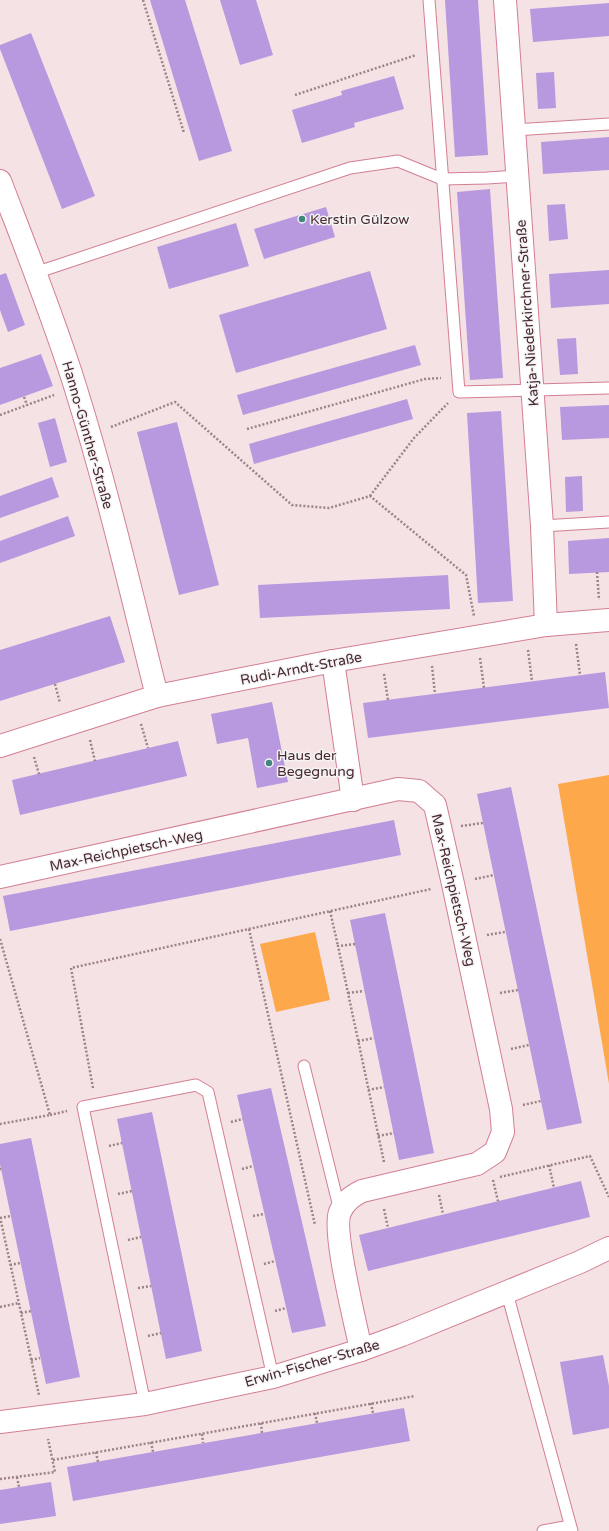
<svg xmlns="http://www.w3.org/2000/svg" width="609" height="1531" viewBox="0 0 609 1531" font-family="'Varela Round',sans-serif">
  <rect width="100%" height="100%" fill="#f5e2e5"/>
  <g fill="#fda84b">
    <path d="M609 775V1084L558 784Z"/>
    <path d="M315 932 330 1000 276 1012 260 944Z"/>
  </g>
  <g fill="#b898de">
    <path d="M150 0H185L232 151 199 161Z"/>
    <path d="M220 0H256L273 55 240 65Z"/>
    <path d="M445 0H478L488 155 455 157Z"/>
    <path d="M609 3V36L533 42 530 9Z"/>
    <path d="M31 33 95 196 62 209 0 49V45Z"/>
    <path d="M554 72 556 108 538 109 536 73Z"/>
    <path d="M394 76 404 109 354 123 355 127 302 143 292 110 342 95 341 91Z"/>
    <path d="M609 137V170L543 174 541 142Z"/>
    <path d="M490 189 503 378 470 380 457 192Z"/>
    <path d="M565 204 568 239 549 241 547 205Z"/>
    <path d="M326 207 335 237 264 259 254 229Z"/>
    <path d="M236 223 249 266 169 289 157 247Z"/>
    <path d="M609 270V304L551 308 549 274Z"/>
    <path d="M370 271 387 329 236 373 219 315Z"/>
    <path d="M6 273 25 325 8 332 0 310V275Z"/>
    <path d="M576 338 578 374 560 375 557 339Z"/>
    <path d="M415 345 421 365 243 415 237 395Z"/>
    <path d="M41 354 53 386 0 405V368Z"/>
    <path d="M407 399 413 419 254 464 249 444Z"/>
    <path d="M609 405V438L562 440 560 407Z"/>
    <path d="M501 411 513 601 478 603 467 413Z"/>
    <path d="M55 418 67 462 50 467 38 423Z"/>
    <path d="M177 422 219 585 179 595 137 432Z"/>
    <path d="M582 476 583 511 566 512 565 477Z"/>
    <path d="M52 477 59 497 0 518V496Z"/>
    <path d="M68 516 75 536 0 563V541Z"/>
    <path d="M609 538V572L569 574 568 541Z"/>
    <path d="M448 575 450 609 260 618 258 585Z"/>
    <path d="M110 616 125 662 0 701V650Z"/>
    <path d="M605 672 609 708 368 738 363 703Z"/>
    <path d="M272 702 288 782 257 788 248 738 217 744 211 714Z"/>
    <path d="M178 741 187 776 20 815 12 780Z"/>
    <path d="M511 787 582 1123 547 1130 477 794Z"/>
    <path d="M394 820 401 855 10 931 3 896Z"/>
    <path d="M385 913 434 1153 399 1160 350 920Z"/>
    <path d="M271 1088 326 1326 292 1333 237 1095Z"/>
    <path d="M152 1112 202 1351 166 1359 117 1119Z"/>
    <path d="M31 1138 80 1377 46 1384 0 1164V1144Z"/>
    <path d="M581 1181 590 1217 368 1271 359 1235Z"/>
    <path d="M603 1355 609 1386V1428L573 1435 560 1362Z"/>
    <path d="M404 1408 410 1441 73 1501 67 1467Z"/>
    <path d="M51 1482 56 1516 0 1524V1490Z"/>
  </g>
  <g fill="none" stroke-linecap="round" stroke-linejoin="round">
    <defs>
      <g id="lane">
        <path d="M429 0 459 392 609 388"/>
        <path d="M514 130 609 124"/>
        <path d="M35 273 350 168 398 161 442 179 487 178 518 176"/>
        <path d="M542 526 609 522"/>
        <path d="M304 1066 340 1211"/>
        <path d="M507 1293 572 1531"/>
        <path d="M145 1404 83 1107 196 1085 208 1092 273 1377"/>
        <path d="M543 1531 570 1526"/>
      </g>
      <g id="street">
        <path d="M505 0 542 526 546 625"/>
        <path d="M0 181C26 249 53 316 75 386 107 488 131 592 157 696"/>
        <path d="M333 661 353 800"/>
        <path d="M0 746 157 696 333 661 546 625 609 620"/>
        <path d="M0 877 398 789 419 791 435 805 453 884 501 1109 503 1132 495 1152 477 1164 362 1191C352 1196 345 1201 340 1212 332 1231 356 1325 361 1350"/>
        <path d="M0 1422 145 1404 273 1377 361 1350 402 1335 580 1262 609 1248"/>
      </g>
    </defs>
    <use href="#lane" stroke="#d27f93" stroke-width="13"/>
    <use href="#street" stroke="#d27f93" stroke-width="24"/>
    <g stroke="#9d8288" stroke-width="2.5" stroke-dasharray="2 2" stroke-linecap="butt">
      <path d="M143 0 184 133"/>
      <path d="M295 95 416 55"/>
      <path d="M24 397 27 405"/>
      <path d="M0 415 54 395"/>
      <path d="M111 427 175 402 292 505 329 508 370 496 466 575 474 616"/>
      <path d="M247 429 425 379 441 378"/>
      <path d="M370 496 414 438 448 403"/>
      <path d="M597 572 599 600"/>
      <path d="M576 644 580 675"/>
      <path d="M528 650 532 681"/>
      <path d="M480 658 484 688"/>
      <path d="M432 666 435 694"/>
      <path d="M384 674 388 700"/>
      <path d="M55 684 60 703"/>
      <path d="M141 724 148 748"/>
      <path d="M90 740 95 761"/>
      <path d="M34 757 39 774"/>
      <path d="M461 826 483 823"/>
      <path d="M475 879 494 875"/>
      <path d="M330 911 338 946"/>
      <path d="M249 929 315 1225"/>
      <path d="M487 935 505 932"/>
      <path d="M0 939 50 1115 0 1124"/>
      <path d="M355 944 338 946 384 1162"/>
      <path d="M348 993 364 991"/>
      <path d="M500 993 518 990"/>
      <path d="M358 1041 374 1038"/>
      <path d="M511 1049 529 1045"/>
      <path d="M93 1088 71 968 431 889"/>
      <path d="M368 1090 384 1087"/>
      <path d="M523 1105 541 1101"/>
      <path d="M50 1115 67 1111"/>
      <path d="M231 1122 243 1119"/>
      <path d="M378 1136 394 1133"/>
      <path d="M109 1146 122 1143"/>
      <path d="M549 1165 554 1188"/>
      <path d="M0 1169H1"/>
      <path d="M242 1169 253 1166"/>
      <path d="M500 1177 590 1156 609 1197"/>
      <path d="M493 1180 498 1201"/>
      <path d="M118 1194 132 1191"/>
      <path d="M439 1195 443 1214"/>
      <path d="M384 1209 388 1228"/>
      <path d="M253 1216 264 1214"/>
      <path d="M0 1217 39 1395"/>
      <path d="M0 1218 11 1216"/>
      <path d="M128 1240 141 1237"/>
      <path d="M264 1264 275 1261"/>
      <path d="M10 1265 20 1263"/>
      <path d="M138 1288 151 1286"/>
      <path d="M0 1307 19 1303"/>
      <path d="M275 1311 286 1308"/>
      <path d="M21 1313 31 1311"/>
      <path d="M148 1336 161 1333"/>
      <path d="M31 1360 40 1358"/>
      <path d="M371 1403 373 1413"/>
      <path d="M315 1413 317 1423"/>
      <path d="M261 1423 262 1433"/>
      <path d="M202 1434 203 1443"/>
      <path d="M151 1442 153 1452"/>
      <path d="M96 1452 98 1462"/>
      <path d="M53 1460 415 1396"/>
      <path d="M17 1477 19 1487"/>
      <path d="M0 1479 55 1472 48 1439"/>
    </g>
    <use href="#lane" stroke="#fff" stroke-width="11"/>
    <use href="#street" stroke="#fff" stroke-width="22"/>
  </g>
  <g fill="#41877f" stroke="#f4f4f4" stroke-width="1.5">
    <circle cx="302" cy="219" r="4"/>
    <circle cx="269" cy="763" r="4"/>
  </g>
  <g text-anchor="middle" stroke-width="3" stroke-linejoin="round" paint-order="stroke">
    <g font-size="14" fill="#4a2830" stroke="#f4f4f4" text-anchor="start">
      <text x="310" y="224">Kerstin Gülzow</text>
      <text x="277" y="760">Haus der<tspan x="277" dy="16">Begegnung</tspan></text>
    </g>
    <g font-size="14" fill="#4a2830" stroke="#f4f4f4">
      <text transform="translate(527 313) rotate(-94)" y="5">Katja-Niederkirchner-Straße</text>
      <text transform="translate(88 435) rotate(74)" y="5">Hanno-Günther-Straße</text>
      <text transform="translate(301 668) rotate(-11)" y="5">Rudi-Arndt-Straße</text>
      <text transform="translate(126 850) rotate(-12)" y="5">Max-Reichpietsch-Weg</text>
      <text transform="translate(454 890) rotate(77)" y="5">Max-Reichpietsch-Weg</text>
      <text transform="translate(312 1363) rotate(-16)" y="5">Erwin-Fischer-Straße</text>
    </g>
  </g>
</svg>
